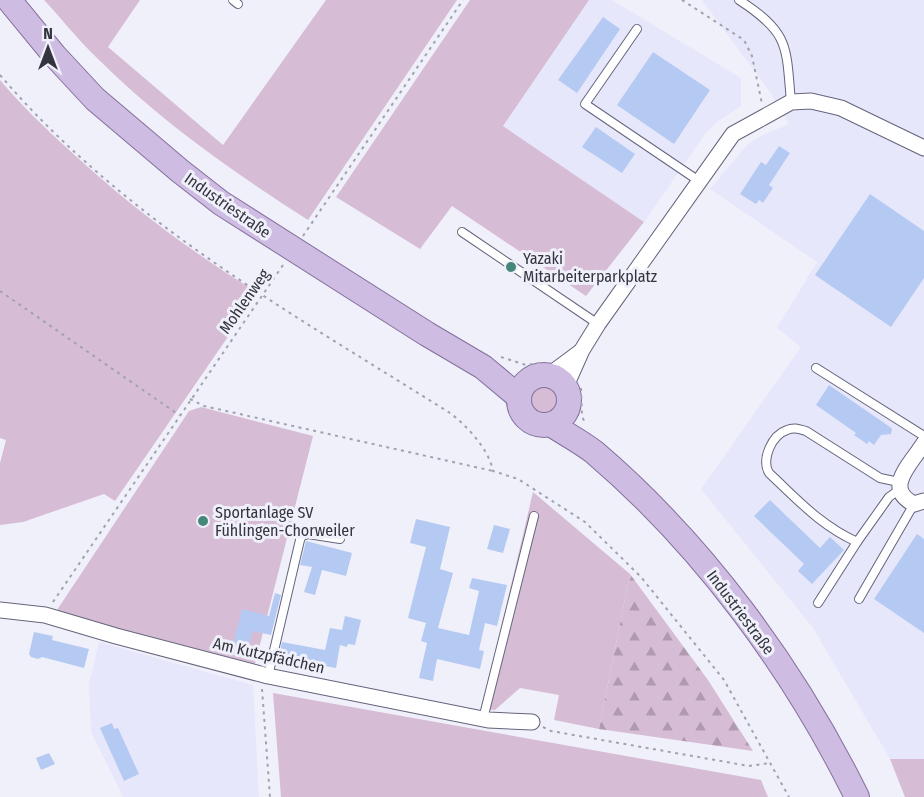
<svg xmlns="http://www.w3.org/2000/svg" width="924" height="797" viewBox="0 0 924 797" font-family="'Fira Sans Condensed',sans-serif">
  <defs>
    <pattern id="forest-firs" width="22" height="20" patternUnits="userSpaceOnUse" patternTransform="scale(1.5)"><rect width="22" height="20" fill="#d7bcd6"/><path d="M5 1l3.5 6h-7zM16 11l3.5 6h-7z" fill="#af9aaf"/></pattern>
  </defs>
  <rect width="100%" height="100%" fill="#f0f0fb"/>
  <g fill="#e7e7fc">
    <path d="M589 0H612L741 78V106L716 123 705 134 644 222 503 126Z"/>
    <path d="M702 0H924V759H890L813 628 701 489 801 347 777 328 817 262 710 189 747 145 761 136 789 124 770 92Z"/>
    <path d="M99 642 253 685 259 797H123L91 732 89 684Z"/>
  </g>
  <g fill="#d7bcd6">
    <path d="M44 0H140L108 47 223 145 326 0H457L308 220C233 172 160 121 97 58 78 40 62 19 44 0Z"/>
    <path d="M470 0H589L503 126 644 222 586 296 452 206 420 249 336 197Z"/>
    <path d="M0 80C21 105 44 127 68 149 127 204 190 251 258 293L115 501 104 494 23 522 0 525V463L6 440 0 438Z"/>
    <circle cx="545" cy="400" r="14"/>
    <path d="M201 407 313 436 255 664 59 613 57 610 189 411Z"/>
    <path d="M533 492 630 574 599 729 554 720 559 695 520 688 495 710 482 709Z"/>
    <path d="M273 693 761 780 768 797H281Z"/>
    <path d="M890 759H924V797H905Z"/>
  </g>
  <path fill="url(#forest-firs)" d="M630 574 708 680 753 751 599 729Z"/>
  <g fill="#b5caf2">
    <path d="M603 17 620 29 577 93 558 80Z"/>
    <path d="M653 52 710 90 674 144 617 105Z"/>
    <path d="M596 127 635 154 622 173 582 147Z"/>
    <path d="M779 146 790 153 769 185 773 188 763 203 759 200 756 204 740 194 761 162 766 165Z"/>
    <path d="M870 194 924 231V278L891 327 815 275Z"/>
    <path d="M829 385 890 427 892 429 891 434 881 435 874 445 869 441 867 444 854 435 856 433 816 405Z"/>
    <path d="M770 500 820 548 830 537 844 550 812 584 798 571 804 564 754 516Z"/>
    <path d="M416 519 450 527 440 569 453 573 438 628 469 635 479 591 469 588 472 578 507 585 497 626 485 623 479 650 484 651 480 669 437 659 433 681 419 678 427 643 421 641 426 623 408 618 426 547 410 543Z"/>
    <path d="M494 525 510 529 503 553 487 549Z"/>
    <path d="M917 534 924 539V633L874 599Z"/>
    <path d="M306 541 352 553 346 576 322 570 315 595 304 592 312 567 300 565Z"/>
    <path d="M275 593 281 595 271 635 253 631 248 648 233 645 242 609 269 616Z"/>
    <path d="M345 616 361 620 355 645 348 644 347 647 340 645 336 668 319 665 317 674 277 665 282 642 325 650 330 628 342 630Z"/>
    <path d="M34 632 53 636 52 640 89 649 84 668 42 657 38 659 31 657 29 654Z"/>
    <path d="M112 723 114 729 118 728 139 774 124 781 100 728Z"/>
    <path d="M49 753 55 764 41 770 36 758Z"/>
  </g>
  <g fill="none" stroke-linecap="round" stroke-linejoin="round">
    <defs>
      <g id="service">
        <path d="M233 0 238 4"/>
        <path d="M739 0C790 33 786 46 791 102"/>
        <path d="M637 29 585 104 699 181"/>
        <path d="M462 232 598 324"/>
        <path d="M816 368 924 436"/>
        <path d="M899 482 880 478 806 431C799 429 794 427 787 430 772 435 761 459 769 473 799 501 820 525 857 542L889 497 899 490"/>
        <path d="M859 599 914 504"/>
        <path d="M818 603 857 542"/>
        <path d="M268 676 300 540 302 536 308 534 340 539"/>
        <path d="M483 719 534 516"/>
      </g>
      <g id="minor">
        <path d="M549 375 580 352"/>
        <path d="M566 386 582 350 598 324 733 134 764 117 791 102 811 101 841 108 924 148"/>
        <path d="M924 443C911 464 883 488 914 504L924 501"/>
        <path d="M0 610 45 615 116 636 268 676 488 720 532 722"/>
      </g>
      <g id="primary">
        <path d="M9 0 55 56 95 99 180 171 221 203 427 334 483 367 519 397"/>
        <circle cx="544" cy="400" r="25"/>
        <path d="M552 425C566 434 581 442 594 452 703 545 794 669 857 797"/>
      </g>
    </defs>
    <use href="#service" stroke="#64647b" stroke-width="10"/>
    <use href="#minor" stroke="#64647b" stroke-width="17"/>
    <use href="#primary" stroke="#83709c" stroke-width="26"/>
    <g stroke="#a2a2ac" stroke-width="2" stroke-dasharray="3 4.5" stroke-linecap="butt">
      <path d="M682 0 744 40 752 56 762 104"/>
      <path d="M0 75C124 220 291 313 450 413 466 425 489 449 493 471L518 479 585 522 641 577 724 680 789 797"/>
      <path d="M303 236 463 0"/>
      <path d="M0 291 179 415"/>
      <path d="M501 357 526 365 541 363"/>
      <path d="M581 388 582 416 585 423"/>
      <path d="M190 399 204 406 493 471"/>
      <path d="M53 602 283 265"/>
      <path d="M262 689 270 797"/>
      <path d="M543 727 551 731 749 766 770 763"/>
    </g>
    <use href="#service" stroke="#fff" stroke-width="8"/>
    <use href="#minor" stroke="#fff" stroke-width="15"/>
    <use href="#primary" stroke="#cebce2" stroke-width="24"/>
  </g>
  <g fill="#45887a" stroke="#f0f0fb" stroke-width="2">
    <circle cx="511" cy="267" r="6"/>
    <circle cx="203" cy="521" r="6"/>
  </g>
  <g text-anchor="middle" stroke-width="6" stroke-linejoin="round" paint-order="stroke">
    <g font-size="16" fill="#34343e" stroke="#f0f0fb">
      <text transform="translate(228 205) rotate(35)" y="6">Industriestraße</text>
      <text transform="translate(244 301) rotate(-55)" y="6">Mohlenweg</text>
      <text transform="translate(741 612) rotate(53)" y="6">Industriestraße</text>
      <text transform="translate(269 655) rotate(13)" y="6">Am Kutzpfädchen</text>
    </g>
    <g font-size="16" fill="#34343e" stroke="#f0f0fb" text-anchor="start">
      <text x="523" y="264">Yazaki<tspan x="523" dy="18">Mitarbeiterparkplatz</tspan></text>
      <text x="215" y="518">Sportanlage SV<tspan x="215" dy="18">Fühlingen-Chorweiler</tspan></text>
    </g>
  </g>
  <g transform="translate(48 48)" stroke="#f0f0fb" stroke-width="4.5" paint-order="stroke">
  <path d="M0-4.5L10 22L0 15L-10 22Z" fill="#34343e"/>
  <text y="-9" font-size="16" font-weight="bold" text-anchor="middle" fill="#34343e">N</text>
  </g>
</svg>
